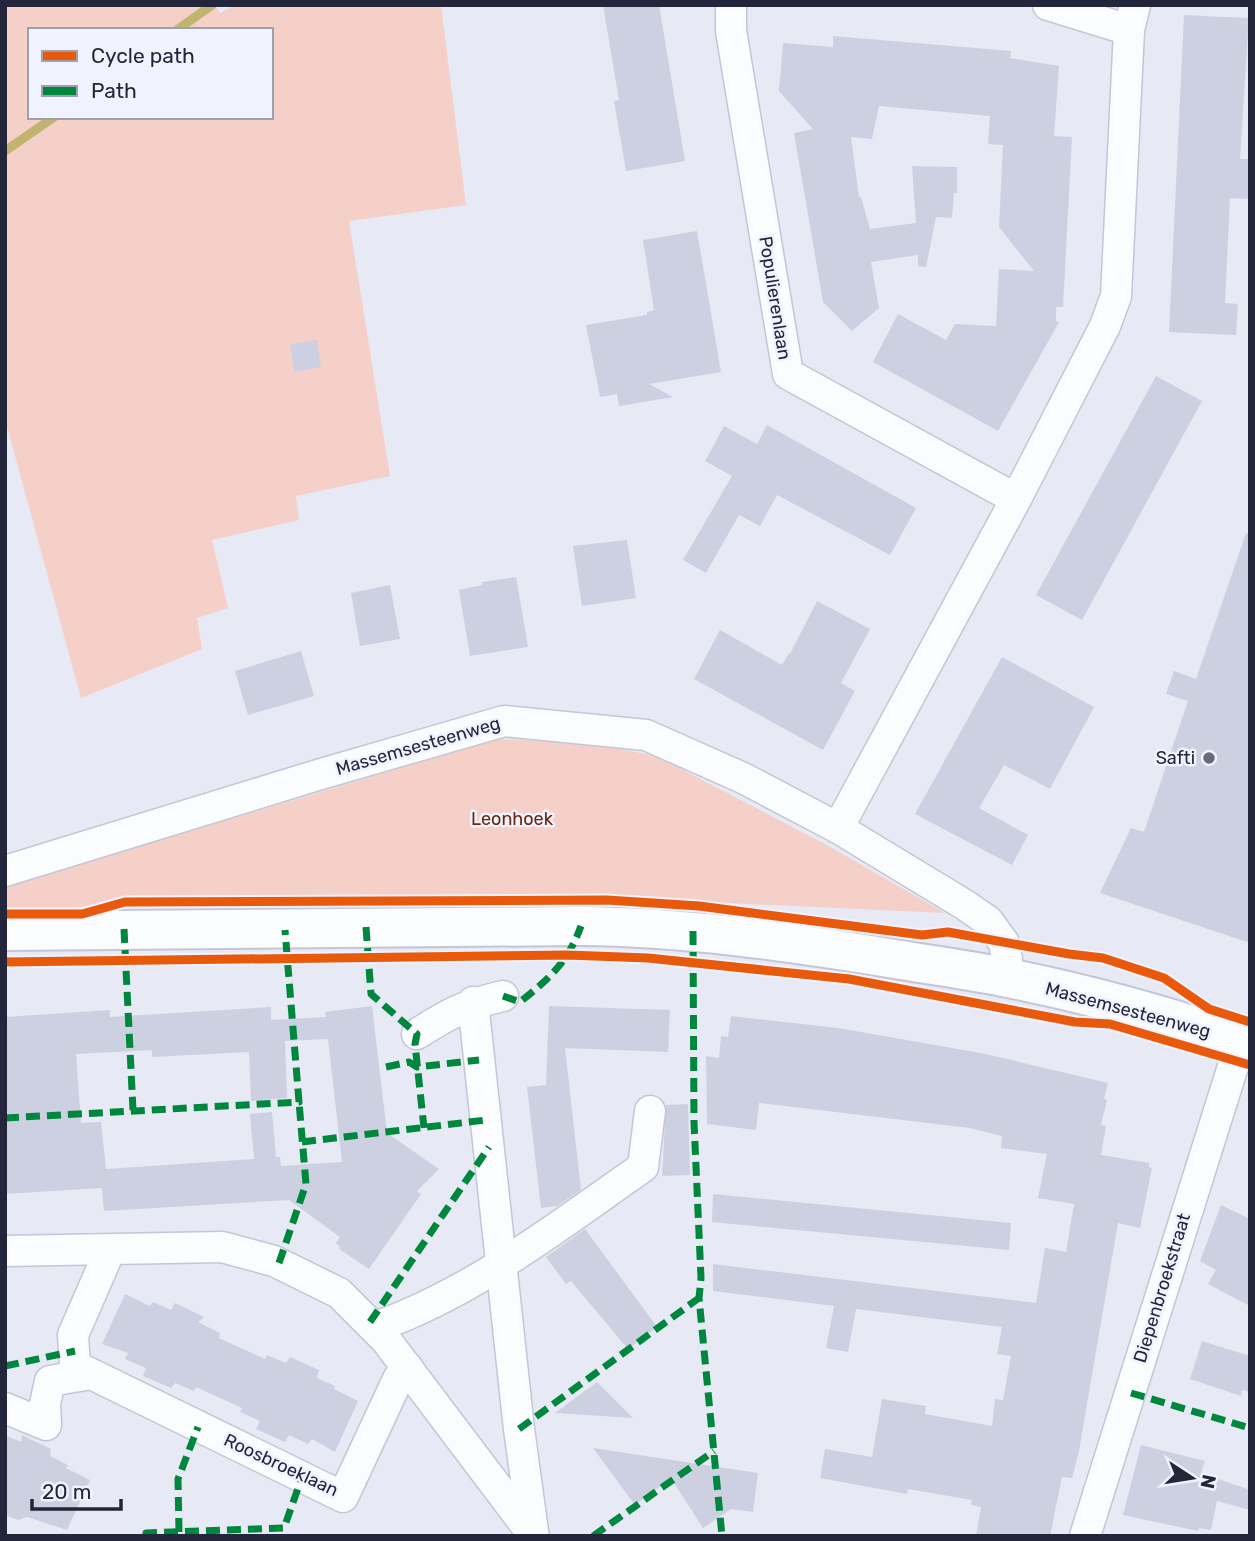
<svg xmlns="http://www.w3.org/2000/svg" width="1255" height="1541" viewBox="0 0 1255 1541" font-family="Rubik,sans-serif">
  <rect width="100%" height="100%" fill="#e7e9f5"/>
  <g fill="#f4d0c9" fill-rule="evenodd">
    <path d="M5 5H215L220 13 235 5H441L466 205 349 221 390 476 296 496 299 520 212 540 228 608 197 618 202 649 81 698 5 419ZM30 30H271V117H30Z"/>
    <path d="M498 739 584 742 656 756 825 844 945 913 599 897 5 909 6 886Z"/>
  </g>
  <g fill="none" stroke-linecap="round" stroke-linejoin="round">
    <g stroke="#c1b470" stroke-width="9">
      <path d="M177 30 212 5"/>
      <path d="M5 151 54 117"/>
    </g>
  </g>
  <g fill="#cdd0e1" fill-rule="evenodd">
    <path d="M603 5H659L685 161 626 171 614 101 619 100Z"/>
    <path d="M1184 15 1249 18 1240 159H1250V199L1230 198 1225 303 1238 304 1236 335 1169 332Z"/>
    <path d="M833 36 1011 51 1010 58 1059 66 1054 136 1072 137 1063 307H1056V321L1059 322 998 431 873 362 898 314 946 340 955 324 996 326 999 269 1034 271 999 227 1003 145 988 144 990 116 879 106 872 139 851 137 859 197H861L870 229 916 223 912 166 957 167V193H954L952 218 936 217 926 267 918 266V255L871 262 879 308 852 331 823 302 794 133 813 129 779 91 783 43 833 47Z"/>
    <path d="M697 231 721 372 649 384 673 397 619 406 617 394 600 397 586 325 647 315V312L654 310 643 240Z"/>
    <path d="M317 340 321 367 294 372 290 344Z"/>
    <path d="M1156 376 1202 401 1082 620 1036 595Z"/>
    <path d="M767 425 916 508 890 555 777 495 760 526 739 515 706 573 683 560 732 476 705 461 724 426 757 444Z"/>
    <path d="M1246 533 1250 534V943L1100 893 1131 828 1144 832 1188 701 1166 694 1174 671 1196 679Z"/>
    <path d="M627 540 636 598 582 606 573 546Z"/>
    <path d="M516 577 528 647 470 656 459 590 482 585V582Z"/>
    <path d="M390 585 400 639 360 646 351 593Z"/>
    <path d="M817 601 870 629 841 683 855 691 823 750 694 679 720 630 782 665 789 653 790 654Z"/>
    <path d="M301 651 314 696 248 715 235 671Z"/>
    <path d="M1002 657 1094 707 1050 789 1004 765 979 808 1028 835 1012 865 915 814Z"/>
    <path d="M372 1006 387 1133 439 1169 417 1191 421 1194 369 1269 339 1249 340 1247 336 1243 340 1237 289 1200 104 1211 102 1188 5 1194V1017L110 1010V1017L271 1007V1020L326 1017 325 1012ZM328 1039 342 1162 281 1166 280 1157H276L272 1112 250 1114 254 1159 106 1169 101 1122 81 1123 76 1054 152 1050V1057L249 1052 251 1101 287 1098 285 1041Z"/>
    <path d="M549 1006 670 1010 668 1052 565 1048 581 1190 557 1206 541 1208 527 1087 546 1085Z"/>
    <path d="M731 1016 838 1028 986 1054 1108 1083 1104 1099 1107 1100 1101 1125 1106 1126 1101 1155 1149 1163V1167L1152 1168 1140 1228 1118 1223 1079 1451 1072 1478 1062 1477 1050 1536H976L981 1507 971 1505 972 1500 908 1489 907 1494 820 1478 825 1449 872 1457 882 1399 926 1406 925 1414 992 1426 995 1399 1003 1400 1011 1356 997 1354 1002 1327 856 1309 848 1352 826 1348 834 1306 713 1291V1264L1036 1303 1045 1248 1066 1252 1074 1204 1038 1198 1047 1154 1001 1148 1002 1136 970 1128 759 1103 756 1130 707 1124 706 1056 719 1058 721 1036 728 1037Z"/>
    <path d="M688 1104 690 1175 662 1176 666 1105Z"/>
    <path d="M713 1194 1011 1223 1009 1250 712 1222Z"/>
    <path d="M1221 1205 1250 1219V1306L1208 1284 1216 1270 1200 1261Z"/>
    <path d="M585 1229 657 1327 628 1349 571 1281 566 1284 546 1257Z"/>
    <path d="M125 1294 150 1306 153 1302 171 1310 175 1303 204 1317 198 1322 220 1333 219 1338 265 1359 267 1355 286 1363 290 1357 319 1370 317 1378 335 1386 334 1389 358 1401 335 1452 312 1439 308 1444 289 1435 285 1442 256 1429 260 1421 240 1412 242 1408 196 1387 194 1391 175 1383 171 1388 143 1376 146 1368 125 1359 128 1353 102 1344Z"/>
    <path d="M1202 1341 1250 1356V1392L1242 1390 1241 1396 1190 1379Z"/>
    <path d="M597 1382 633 1418 555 1413Z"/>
    <path d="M5 1435 21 1442 22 1435 51 1449 50 1456 68 1465 66 1468 90 1480 67 1530 27 1517 18 1520 5 1515Z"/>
    <path d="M1141 1445 1205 1461 1201 1473 1250 1490V1510L1217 1501 1211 1530 1199 1528 1198 1531 1123 1515Z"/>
    <path d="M593 1448 758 1473 753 1512 731 1509 703 1528 671 1478 635 1505Z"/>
  </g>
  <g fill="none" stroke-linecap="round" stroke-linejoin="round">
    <defs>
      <g id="street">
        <path d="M731 5V31L788 374 1016 499"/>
        <path d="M1129 30 1135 5"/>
        <path d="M838 828 1016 499 1105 326 1116 296 1129 30 1048 5"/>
        <path d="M5 871 321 774 504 721 646 735 743 778 838 828 965 905 988 921 1004 943 1007 959 1005 977"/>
        <path d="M473 1002 519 1429 533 1531"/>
        <path d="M417 1034C448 1014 467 1004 503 996"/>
        <path d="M110 1250 73 1335 75 1366 343 1497 398 1379 407 1367"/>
        <path d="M5 1251 222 1247 274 1261 339 1293 386 1340 534 1536"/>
        <path d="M376 1327C474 1292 558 1226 643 1167L650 1111"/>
        <path d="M5 1408 46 1425 45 1404 50 1381 91 1374"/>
        <path d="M1085 1536 1241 1041"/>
      </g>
      <path id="secondary" d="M5 931 581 926C683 927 783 941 883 957 923 964 963 969 1003 977 1085 993 1171 1017 1250 1044"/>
    </defs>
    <use href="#street" stroke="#c3c6d6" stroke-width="33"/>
    <use href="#secondary" stroke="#c3c6d6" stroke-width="42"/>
    <use href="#street" stroke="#fbfcfe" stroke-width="30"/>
    <use href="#secondary" stroke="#fbfcfe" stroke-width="38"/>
    <g stroke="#00873e" stroke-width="7" stroke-dasharray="14 7" stroke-linecap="butt">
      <path d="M366 927 371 994 417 1034 415 1044 424 1128"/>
      <path d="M124 929 133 1110"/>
      <path d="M693 931 694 1122 701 1278 699 1298 722 1536"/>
      <path d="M503 996 520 1002C549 979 568 962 581 926"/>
      <path d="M386 1067 409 1062 417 1067 479 1060"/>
      <path d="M5 1118 299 1102 285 930"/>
      <path d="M302 1142 486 1120"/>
      <path d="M279 1263 306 1184 299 1102"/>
      <path d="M370 1322 489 1147"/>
      <path d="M5 1366 75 1351"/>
      <path d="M1131 1393 1250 1428"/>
      <path d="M519 1429 699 1298"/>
      <path d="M179 1532 178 1479 198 1427"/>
      <path d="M146 1536V1533L284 1528 302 1477"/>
      <path d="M593 1536 714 1451"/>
    </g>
    <defs>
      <g id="cycleway">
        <path d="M5 914H82L125 902 607 900 699 906 922 935 948 932 1069 954 1103 958 1164 978 1209 1009 1250 1022"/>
        <path d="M5 962 567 955 648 958 849 979 1075 1022 1110 1024 1250 1065"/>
      </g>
    </defs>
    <use href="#cycleway" stroke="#f0f2fe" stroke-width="13"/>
    <use href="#cycleway" stroke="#e8590c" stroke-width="9"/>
  </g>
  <circle fill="#686a7c" stroke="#f0f2fe" stroke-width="2.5" cx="1209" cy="758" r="7"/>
  <g text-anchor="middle" stroke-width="5" stroke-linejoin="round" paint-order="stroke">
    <g font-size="18" fill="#23263b" stroke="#f0f2fe">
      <text transform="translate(775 298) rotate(81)" y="6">Populierenlaan</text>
      <text transform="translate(418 746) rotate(-16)" y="6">Massemsesteenweg</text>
      <text transform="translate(1128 1010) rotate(15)" y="6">Massemsesteenweg</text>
      <text transform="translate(1162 1288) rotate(-73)" y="6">Diepenbroekstraat</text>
      <text transform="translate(281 1465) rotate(25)" y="6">Roosbroeklaan</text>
    </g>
    <g font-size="18" fill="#23263b" stroke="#f0f2fe" text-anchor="end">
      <text x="1195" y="764">Safti</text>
    </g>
    <g font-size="18" fill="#6d2409" stroke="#f0f2fe">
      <text x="512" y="825">Leonhoek</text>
    </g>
  </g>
  <rect width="1255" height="1541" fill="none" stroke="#23263b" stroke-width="14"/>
  <rect x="28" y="28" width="245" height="91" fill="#f0f2fe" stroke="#9ea0b0" stroke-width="2"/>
  <rect x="42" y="51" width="35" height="10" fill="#e8590c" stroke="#9ea0b0" stroke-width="2"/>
  <text x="91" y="63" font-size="21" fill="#23263b">Cycle path</text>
  <rect x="42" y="86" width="35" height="10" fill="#00873e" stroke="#9ea0b0" stroke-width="2"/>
  <text x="91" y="98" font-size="21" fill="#23263b">Path</text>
  <g transform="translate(1192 1478) rotate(102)" stroke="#f0f2fe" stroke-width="5" paint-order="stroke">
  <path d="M0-5L12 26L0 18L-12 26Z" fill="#23263b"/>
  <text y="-10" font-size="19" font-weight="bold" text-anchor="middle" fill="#23263b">N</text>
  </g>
  <path d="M32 1499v10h89v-10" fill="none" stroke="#23263b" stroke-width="3.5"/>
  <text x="42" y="1499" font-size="21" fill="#23263b" stroke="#f0f2fe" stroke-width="5" paint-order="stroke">20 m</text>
</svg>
